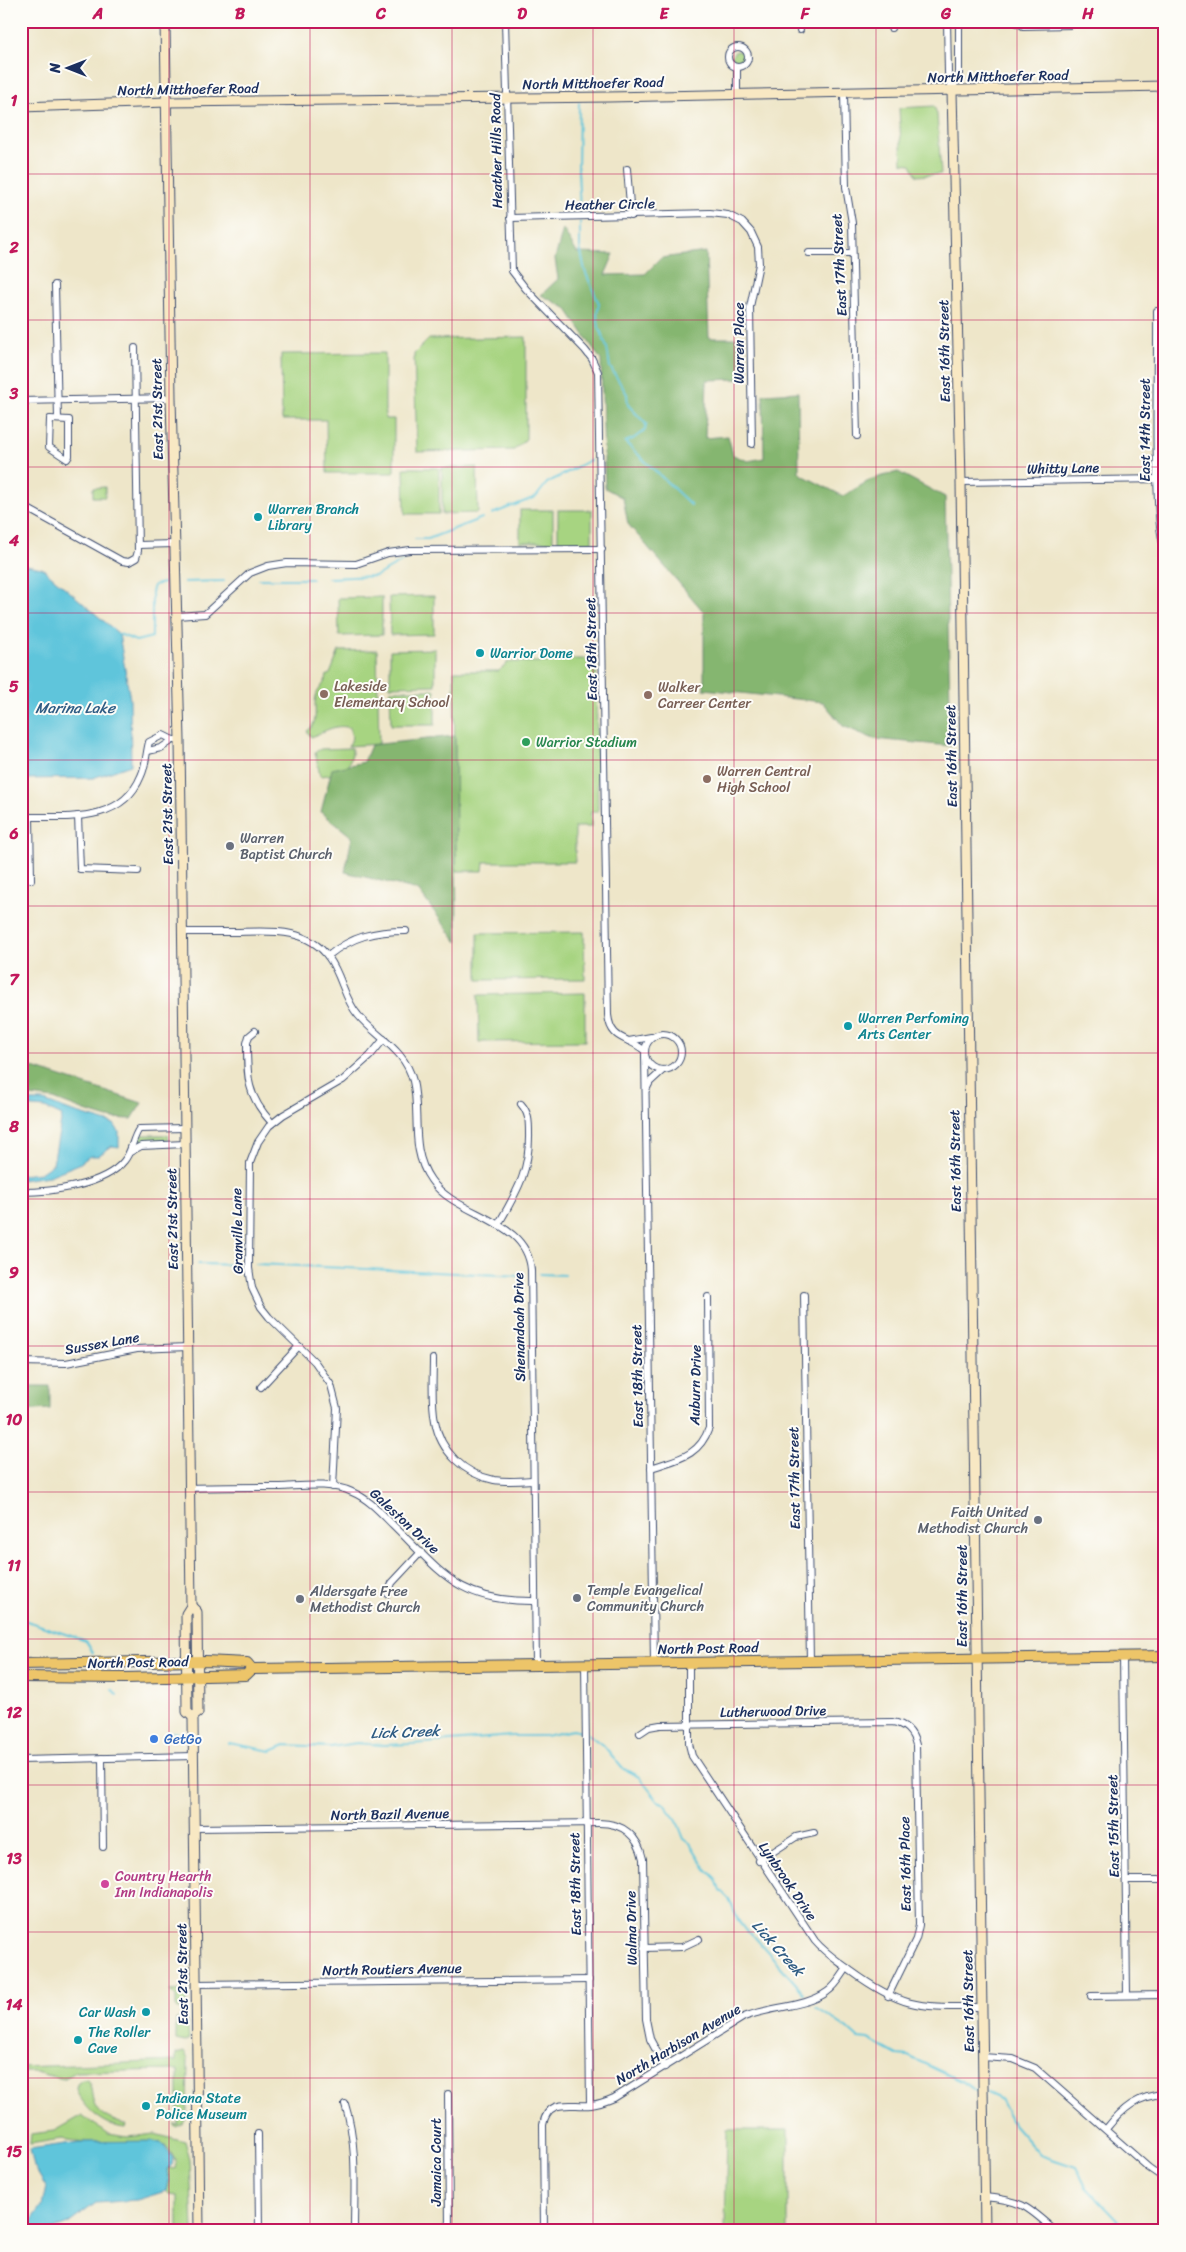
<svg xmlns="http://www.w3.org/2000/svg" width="1186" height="2252" viewBox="0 0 1186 2252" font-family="Sriracha,sans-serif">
  <rect width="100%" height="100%" fill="#fdfcf7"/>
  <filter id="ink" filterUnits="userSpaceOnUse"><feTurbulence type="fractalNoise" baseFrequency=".02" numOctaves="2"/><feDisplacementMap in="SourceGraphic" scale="10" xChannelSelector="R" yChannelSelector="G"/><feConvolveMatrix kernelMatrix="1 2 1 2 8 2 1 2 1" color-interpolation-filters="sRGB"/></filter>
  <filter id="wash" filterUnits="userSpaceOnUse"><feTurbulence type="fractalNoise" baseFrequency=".0096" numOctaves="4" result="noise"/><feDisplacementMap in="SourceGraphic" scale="20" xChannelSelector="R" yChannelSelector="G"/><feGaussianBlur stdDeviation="1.12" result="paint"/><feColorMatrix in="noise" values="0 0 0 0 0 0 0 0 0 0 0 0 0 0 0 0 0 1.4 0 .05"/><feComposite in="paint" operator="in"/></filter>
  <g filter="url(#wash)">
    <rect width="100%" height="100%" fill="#eee6c9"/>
    <g fill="#a7d481" stroke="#618270">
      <circle cx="738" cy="57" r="6"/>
      <path d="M934 106 937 114 941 174 917 176 911 164 902 163 899 108Z"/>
      <path d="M526 337V439L514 450 417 452 414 354 429 339Z"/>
      <path d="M385 353V419H394V473H327L326 420H282L281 354Z"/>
      <path d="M477 467 478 513 442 514V468Z"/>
      <path d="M404 468H439V514H405Z"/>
      <path d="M105 487V497H93V488Z"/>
      <rect x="520" y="510" width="33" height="32"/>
      <rect x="558" y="510" width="34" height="32"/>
      <path d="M434 596V634L390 635 389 597Z"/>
      <path d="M382 597V635L339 636 338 598Z"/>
      <path d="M435 649V685L390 686V650Z"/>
      <path d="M377 650 379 744 348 746C353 740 352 736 350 728 336 723 324 732 311 737L307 731C320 723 313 708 316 696 318 688 326 684 327 675L330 674 339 651Z"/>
      <path d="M548 659H596L598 812H591V827H575V862H484L483 871H456L454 671H499L508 662H548Z"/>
      <path d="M390 690H435V725H391Z"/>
      <path d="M352 748V754L346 773 320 776 315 752 321 749Z"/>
      <path d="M584 932 585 979 478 980V933Z"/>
      <path d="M585 993V1041L479 1042 478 995Z"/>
      <path d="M141 1135H168L169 1139 166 1141H141L139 1139Z"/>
      <path d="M182 1990C187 1995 189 2001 186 2008L178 2009 176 2006V1997L170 1991Z"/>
      <path d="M176 2019H187L189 2039 185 2042 176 2040Z"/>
      <path d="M184 2052 188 2059 187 2117 183 2124 176 2127 173 2124H178V2070L76 2072 63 2079 36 2072H21V2067L176 2061V2054Z"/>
      <path d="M82 2080H87C91 2084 91 2089 92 2095 95 2115 109 2119 126 2125L125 2128C104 2126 84 2109 76 2089L77 2084Z"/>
      <path d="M82 2115 108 2134 128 2137 155 2134 185 2142 190 2160 193 2231H178V2195L169 2194 166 2191 169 2177 168 2168 175 2169C178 2158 168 2149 161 2142H84L61 2139 30 2144 31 2134 54 2131Z"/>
      <path d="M727 2130H788V2230L725 2229Z"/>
    </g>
    <g fill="#85b66f" stroke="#507266">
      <path d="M563 229 577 253 614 254 605 275 645 274 661 258 706 252 709 338H740L741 379 707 380 705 438 728 436 733 455 748 461 764 458 763 394 798 392 799 472 802 475 843 496 872 479 898 472 945 497 951 746 874 739 843 726 823 702 704 689V612L628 524 623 498 605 488 601 360 566 308 541 295 558 279 555 259Z"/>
      <path d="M455 736 457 942 418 890 345 872 352 837 321 812 332 769 364 762 371 745Z"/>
      <path d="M21 1064 142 1103 132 1119 108 1118 85 1111 54 1099 21 1095Z"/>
      <path d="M21 1386H50V1409L21 1411Z"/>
    </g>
    <g fill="#5ec5db" stroke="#3c7a9c">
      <path d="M21 564 42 568 119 634 130 699 131 765 93 778 21 779Z"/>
      <path d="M21 1101H44L70 1111 114 1124 119 1132V1147L112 1146 98 1156H90L79 1164 49 1176 21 1180V1175L40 1173 53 1164 62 1116 45 1108 21 1106Z"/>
      <path d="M153 2141 161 2142 173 2158 172 2165 168 2169 169 2177 166 2191 137 2200 96 2203 68 2224 49 2231H42L30 2223 42 2206 46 2187 34 2167 30 2149 79 2142Z"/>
    </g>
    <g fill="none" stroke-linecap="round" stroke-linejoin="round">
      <g stroke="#5ec5db" stroke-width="2">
        <path d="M579 103 578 171 580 211"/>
        <path d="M580 222V248L585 271 599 304 597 314 599 327 607 348 610 367 627 394 628 405 646 424 645 430 633 439 625 442 691 505"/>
        <path d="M492 514 536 497 547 483 590 460"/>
        <path d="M415 539H428L482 518"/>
        <path d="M328 578 376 576 403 561"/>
        <path d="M258 579H312"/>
        <path d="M184 582 224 581"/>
        <path d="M119 634 136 641 152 637V592L154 585 164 583"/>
        <path d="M198 1264 243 1265"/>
        <path d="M256 1264 523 1276"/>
        <path d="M540 1274 565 1275"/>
        <path d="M21 1619 86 1641 93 1653"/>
        <path d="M112 1689 117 1695"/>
        <path d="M172 1732 180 1734"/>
        <path d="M588 1734 605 1747 622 1768 639 1777 658 1801 663 1803 677 1821 684 1839 690 1843 706 1869 716 1879 720 1890 729 1899 738 1920 745 1930 753 1935 804 1993"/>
        <path d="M229 1743 271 1751 285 1745 331 1747 357 1743 383 1745 412 1744 512 1736H545L572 1730 582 1732"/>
        <path d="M816 2008 847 2028 858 2038 868 2039 897 2055 908 2056 961 2081 976 2091H980"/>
        <path d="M987 2093 1000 2099 1013 2124 1040 2155 1076 2167 1086 2187 1128 2231"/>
      </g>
    </g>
  </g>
  <g filter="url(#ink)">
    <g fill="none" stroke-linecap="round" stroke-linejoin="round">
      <defs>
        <g id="street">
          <path d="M505 21 512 271 526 289 585 350 592 359 598 372 608 1015C611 1042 628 1036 645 1051"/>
          <path d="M800 21V30"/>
          <path d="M891 21V28"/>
          <path d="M947 21 948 73 952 91"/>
          <path d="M1014 21 1023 26 1071 25"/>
          <circle cx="738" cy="57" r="10"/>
          <path d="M737 67V95"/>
          <path d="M952 91 959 73V21"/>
          <path d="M844 93 846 187 852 223 857 436"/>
          <path d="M627 169 631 216"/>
          <path d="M510 218 710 213 728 215 742 222 751 232 758 247 759 264 750 307 752 444"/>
          <path d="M809 253H852"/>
          <path d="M55 285 58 419"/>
          <path d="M1157 311C1158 347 1152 530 1165 548"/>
          <path d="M21 401 171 398"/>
          <path d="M50 419 69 420V456L67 459 49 447Z"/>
          <path d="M961 482 1165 479"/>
          <path d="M21 505 122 561 129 562 136 558 138 551 135 348"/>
          <path d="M138 545 174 544"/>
          <path d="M177 616 205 614 250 573 268 566 287 563 356 564 388 553 410 550 602 549"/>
          <path d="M1163 682H1165"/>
          <path d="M148 751 161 748 173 740"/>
          <path d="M78 816 80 869 138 871"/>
          <path d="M21 817C64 816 121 825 141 776 146 766 146 753 149 742L163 735 173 740H180"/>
          <path d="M30 817 31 880"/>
          <path d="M183 932C202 932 220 932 239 932 272 931 308 928 329 958 342 976 344 999 358 1015 377 1038 405 1049 413 1081 421 1114 409 1149 431 1180 456 1217 527 1218 531 1270L536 1664"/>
          <path d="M328 956C352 936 375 931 406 931"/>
          <path d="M255 1031 249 1036 247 1043C247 1078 247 1096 272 1123"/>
          <circle cx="663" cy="1052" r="18"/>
          <path d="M629 1041 651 1037"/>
          <path d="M645 1055 654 1663"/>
          <path d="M646 1090 650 1082 663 1070"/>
          <path d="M130 1152 141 1146 185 1144"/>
          <path d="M21 1192C51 1192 104 1186 124 1161 132 1152 132 1139 139 1129L185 1128"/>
          <path d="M498 1225C516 1193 530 1172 529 1133 529 1122 529 1113 521 1104"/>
          <path d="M804 1295 810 1661"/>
          <path d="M433 1359C433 1379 431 1401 435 1421 440 1451 464 1474 494 1480 506 1482 520 1481 532 1480"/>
          <path d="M21 1362 66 1363 137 1349 188 1347"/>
          <path d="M261 1387 299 1346"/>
          <path d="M651 1468C677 1459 699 1457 709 1428L708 1297"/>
          <path d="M333 1487 337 1408 331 1385 315 1362 269 1317 261 1307 252 1288 249 1268 250 1163 258 1142 269 1126 283 1115 343 1080 370 1056 384 1039"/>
          <path d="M189 1488C220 1487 250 1487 281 1487 304 1486 330 1482 352 1492 369 1499 381 1513 393 1525 443 1574 459 1602 535 1601"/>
          <path d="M388 1594 392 1583 421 1552"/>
          <path d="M1123 1656 1127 1995"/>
          <path d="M689 1662V1744L692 1756 815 1941C825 1953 838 1961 851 1971 903 2009 919 2007 981 2007"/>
          <path d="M585 1663 590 2105"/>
          <path d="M640 1733 649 1727 660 1725 892 1722C906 1724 913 1732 916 1745L919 1925 916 1939 888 1996"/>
          <path d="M102 1758 103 1847"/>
          <path d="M21 1760 194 1756"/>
          <path d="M194 1828 599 1823C623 1823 638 1836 643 1859L646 2019 650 2039 665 2067"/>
          <path d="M759 1861 796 1837 814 1833"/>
          <path d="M1126 1880H1165"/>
          <path d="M644 1948 682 1947 699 1939"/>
          <path d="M196 1984 589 1980"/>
          <path d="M1091 1996 1165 1995"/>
          <path d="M982 2057 1013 2059 1035 2068 1149 2168 1165 2179"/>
          <path d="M448 2094 449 2231"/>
          <path d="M345 2104C358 2145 354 2189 354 2231"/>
          <path d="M1106 2129C1122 2109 1138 2095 1165 2094"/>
          <path d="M258 2134 259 2231"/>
          <path d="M984 2197C1022 2200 1028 2207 1055 2231"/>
          <path d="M544 2231 543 2125C548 2097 571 2107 591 2105 599 2104 607 2101 614 2098L744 2017C768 2007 807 2007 827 1992 836 1986 841 1977 847 1968"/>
        </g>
        <g id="secondary">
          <path d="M165 21 171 398 180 740 191 1606 186 1614 187 1712 193 1717"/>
          <path d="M952 91 961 482 985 2231"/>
          <path d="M21 107 167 102 609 97 1165 86"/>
          <path d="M191 1606 197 1612 198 1713 193 1717V1720L199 2231"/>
        </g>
        <g id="primary">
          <path d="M21 1664 205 1661 247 1663 252 1669"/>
          <path d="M21 1677 125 1678 246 1675 252 1669H254L1165 1656"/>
        </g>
      </defs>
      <use href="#street" stroke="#3b4a6e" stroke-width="8"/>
      <use href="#secondary" stroke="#3b4a6e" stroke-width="11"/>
      <use href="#primary" stroke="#3b4a6e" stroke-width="12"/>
      <use href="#street" stroke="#fff" stroke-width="6"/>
      <use href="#secondary" stroke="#f8e8c3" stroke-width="9"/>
      <use href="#primary" stroke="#edc569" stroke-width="10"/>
    </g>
  </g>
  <path fill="none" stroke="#c2185b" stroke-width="1" stroke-opacity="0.55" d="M169 21V2231M310 21V2231M452 21V2231M593 21V2231M734 21V2231M876 21V2231M1017 21V2231M21 174H1165M21 320H1165M21 467H1165M21 613H1165M21 760H1165M21 906H1165M21 1053H1165M21 1199H1165M21 1346H1165M21 1492H1165M21 1639H1165M21 1785H1165M21 1932H1165M21 2078H1165"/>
  <g fill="#0f9aa8" stroke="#fdfcf7" stroke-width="2">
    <circle cx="258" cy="517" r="5"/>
    <circle cx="480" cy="653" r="5"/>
    <circle cx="848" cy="1026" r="5"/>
    <circle cx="146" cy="2012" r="5"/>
    <circle cx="78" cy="2040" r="5"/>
    <circle cx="146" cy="2106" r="5"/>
  </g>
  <g fill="#8d6e63" stroke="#fdfcf7" stroke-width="2">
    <circle cx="324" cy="694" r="5"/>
    <circle cx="648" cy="695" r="5"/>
    <circle cx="707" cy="779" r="5"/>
  </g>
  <circle fill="#2e9e5b" stroke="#fdfcf7" stroke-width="2" cx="526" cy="742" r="5"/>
  <g fill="#6b7280" stroke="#fdfcf7" stroke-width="2">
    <circle cx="230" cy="846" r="5"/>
    <circle cx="1038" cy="1520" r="5"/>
    <circle cx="577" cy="1598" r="5"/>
    <circle cx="300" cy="1599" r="5"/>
  </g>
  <circle fill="#3f7fe0" stroke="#fdfcf7" stroke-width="2" cx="154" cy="1739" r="5"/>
  <circle fill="#d1479c" stroke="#fdfcf7" stroke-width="2" cx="105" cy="1884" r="5"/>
  <g text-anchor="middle" stroke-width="4" stroke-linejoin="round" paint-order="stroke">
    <g font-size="14" fill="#1b2f5e" stroke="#fdfcf7">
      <text transform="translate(998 76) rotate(-1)" y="5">North Mitthoefer Road</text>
      <text transform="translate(593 83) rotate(-1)" y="5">North Mitthoefer Road</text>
      <text transform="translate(188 89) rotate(-1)" y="5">North Mitthoefer Road</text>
      <text transform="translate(496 151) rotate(-91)" y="5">Heather Hills Road</text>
      <text transform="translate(610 204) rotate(-1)" y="5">Heather Circle</text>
      <text transform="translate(839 265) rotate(-93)" y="5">East 17th Street</text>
      <text transform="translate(739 343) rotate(-90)" y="5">Warren Place</text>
      <text transform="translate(944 351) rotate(-91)" y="5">East 16th Street</text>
      <text transform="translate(157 409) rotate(-91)" y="5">East 21st Street</text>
      <text transform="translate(1145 430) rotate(-90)" y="5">East 14th Street</text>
      <text transform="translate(1063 468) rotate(-1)" y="5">Whitty Lane</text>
      <text transform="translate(591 649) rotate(-91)" y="5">East 18th Street</text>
      <text transform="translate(951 756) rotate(-91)" y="5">East 16th Street</text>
      <text transform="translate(167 814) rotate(-91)" y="5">East 21st Street</text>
      <text transform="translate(955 1161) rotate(-91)" y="5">East 16th Street</text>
      <text transform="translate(172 1219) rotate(-91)" y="5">East 21st Street</text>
      <text transform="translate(237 1231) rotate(-91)" y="5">Granville Lane</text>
      <text transform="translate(519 1327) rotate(-91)" y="5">Shenandoah Drive</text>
      <text transform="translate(102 1343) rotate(-10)" y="5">Sussex Lane</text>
      <text transform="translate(637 1376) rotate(-91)" y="5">East 18th Street</text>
      <text transform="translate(695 1385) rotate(-89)" y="5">Auburn Drive</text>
      <text transform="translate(794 1478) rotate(-91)" y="5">East 17th Street</text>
      <text transform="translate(405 1521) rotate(43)" y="5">Galeston Drive</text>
      <text transform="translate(962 1596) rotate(-90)" y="5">East 16th Street</text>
      <text transform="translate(708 1648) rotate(-1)" y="5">North Post Road</text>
      <text transform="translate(138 1662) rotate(-1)" y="5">North Post Road</text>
      <text transform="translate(773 1711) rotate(-1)" y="5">Lutherwood Drive</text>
      <text transform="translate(390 1814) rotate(-1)" y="5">North Bazil Avenue</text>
      <text transform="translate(1113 1826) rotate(-91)" y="5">East 15th Street</text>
      <text transform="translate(905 1864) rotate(-91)" y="5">East 16th Place</text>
      <text transform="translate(788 1881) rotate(56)" y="5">Lynbrook Drive</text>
      <text transform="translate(575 1884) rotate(-91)" y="5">East 18th Street</text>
      <text transform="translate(631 1928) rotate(-91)" y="5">Walma Drive</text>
      <text transform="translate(392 1969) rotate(-1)" y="5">North Routiers Avenue</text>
      <text transform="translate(182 1974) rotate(-91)" y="5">East 21st Street</text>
      <text transform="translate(968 2001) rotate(-91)" y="5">East 16th Street</text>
      <text transform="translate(678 2044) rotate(-31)" y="5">North Harbison Avenue</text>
      <text transform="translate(436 2162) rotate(-90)" y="5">Jamaica Court</text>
    </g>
    <g font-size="14" fill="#0d838f" stroke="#fdfcf7" text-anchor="start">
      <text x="268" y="514">Warren Branch<tspan x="268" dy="16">Library</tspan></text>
      <text x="490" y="658">Warrior Dome</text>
      <text x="858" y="1023">Warren Perfoming<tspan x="858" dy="16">Arts Center</tspan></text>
      <text x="136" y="2017" text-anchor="end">Car Wash</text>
      <text x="88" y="2037">The Roller<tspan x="88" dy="16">Cave</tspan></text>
      <text x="156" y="2103">Indiana State<tspan x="156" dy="16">Police Museum</tspan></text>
    </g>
    <g font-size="14" fill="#785e54" stroke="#fdfcf7" text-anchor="start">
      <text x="334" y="691">Lakeside<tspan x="334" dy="16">Elementary School</tspan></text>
      <text x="658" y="692">Walker<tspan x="658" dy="16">Carreer Center</tspan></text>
      <text x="717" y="776">Warren Central<tspan x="717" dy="16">High School</tspan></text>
    </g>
    <g font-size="14" fill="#27864d" stroke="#fdfcf7" text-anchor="start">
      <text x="536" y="747">Warrior Stadium</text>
    </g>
    <g font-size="14" fill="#5b616d" stroke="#fdfcf7" text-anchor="start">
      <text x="240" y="843">Warren<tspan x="240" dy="16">Baptist Church</tspan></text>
      <text x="1028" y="1517" text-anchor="end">Faith United<tspan x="1028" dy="16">Methodist Church</tspan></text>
      <text x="587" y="1595">Temple Evangelical<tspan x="587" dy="16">Community Church</tspan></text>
      <text x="310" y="1596">Aldersgate Free<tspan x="310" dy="16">Methodist Church</tspan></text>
    </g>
    <g font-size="14" fill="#366cbe" stroke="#fdfcf7" text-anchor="start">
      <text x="164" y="1744">GetGo</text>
    </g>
    <g font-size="14" fill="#b23c85" stroke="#fdfcf7" text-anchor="start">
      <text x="115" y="1881">Country Hearth<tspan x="115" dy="16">Inn Indianapolis</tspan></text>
    </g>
    <g font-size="15" font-style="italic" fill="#2f5c84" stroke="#fdfcf7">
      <text x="75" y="713">Marina Lake</text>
      <text transform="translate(405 1732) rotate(-2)" y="5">Lick Creek</text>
      <text transform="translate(778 1948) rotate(48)" y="5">Lick Creek</text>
    </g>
  </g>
  <rect width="1186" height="2252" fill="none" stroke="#fdfcf7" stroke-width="55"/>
  <g transform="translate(68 68) rotate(270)" stroke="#fdfcf7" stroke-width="4" paint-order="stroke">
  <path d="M0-4L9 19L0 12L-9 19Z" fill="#1b2f5e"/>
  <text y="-8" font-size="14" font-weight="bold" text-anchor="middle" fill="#1b2f5e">N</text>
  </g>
  <rect x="28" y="28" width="1130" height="2196" fill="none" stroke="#c2185b" stroke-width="2"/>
  <g font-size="16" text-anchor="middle" font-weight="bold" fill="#c2185b">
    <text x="98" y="19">A</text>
    <text x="240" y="19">B</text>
    <text x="381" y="19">C</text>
    <text x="522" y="19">D</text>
    <text x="664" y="19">E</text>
    <text x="805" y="19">F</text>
    <text x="946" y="19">G</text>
    <text x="1088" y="19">H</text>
    <text x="14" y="106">1</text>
    <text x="14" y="253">2</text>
    <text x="14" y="399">3</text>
    <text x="14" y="546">4</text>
    <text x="14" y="692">5</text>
    <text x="14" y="839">6</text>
    <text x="14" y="985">7</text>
    <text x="14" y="1132">8</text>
    <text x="14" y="1278">9</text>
    <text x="14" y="1425">10</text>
    <text x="14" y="1571">11</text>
    <text x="14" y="1718">12</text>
    <text x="14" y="1864">13</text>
    <text x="14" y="2010">14</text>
    <text x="14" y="2157">15</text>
  </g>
</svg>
